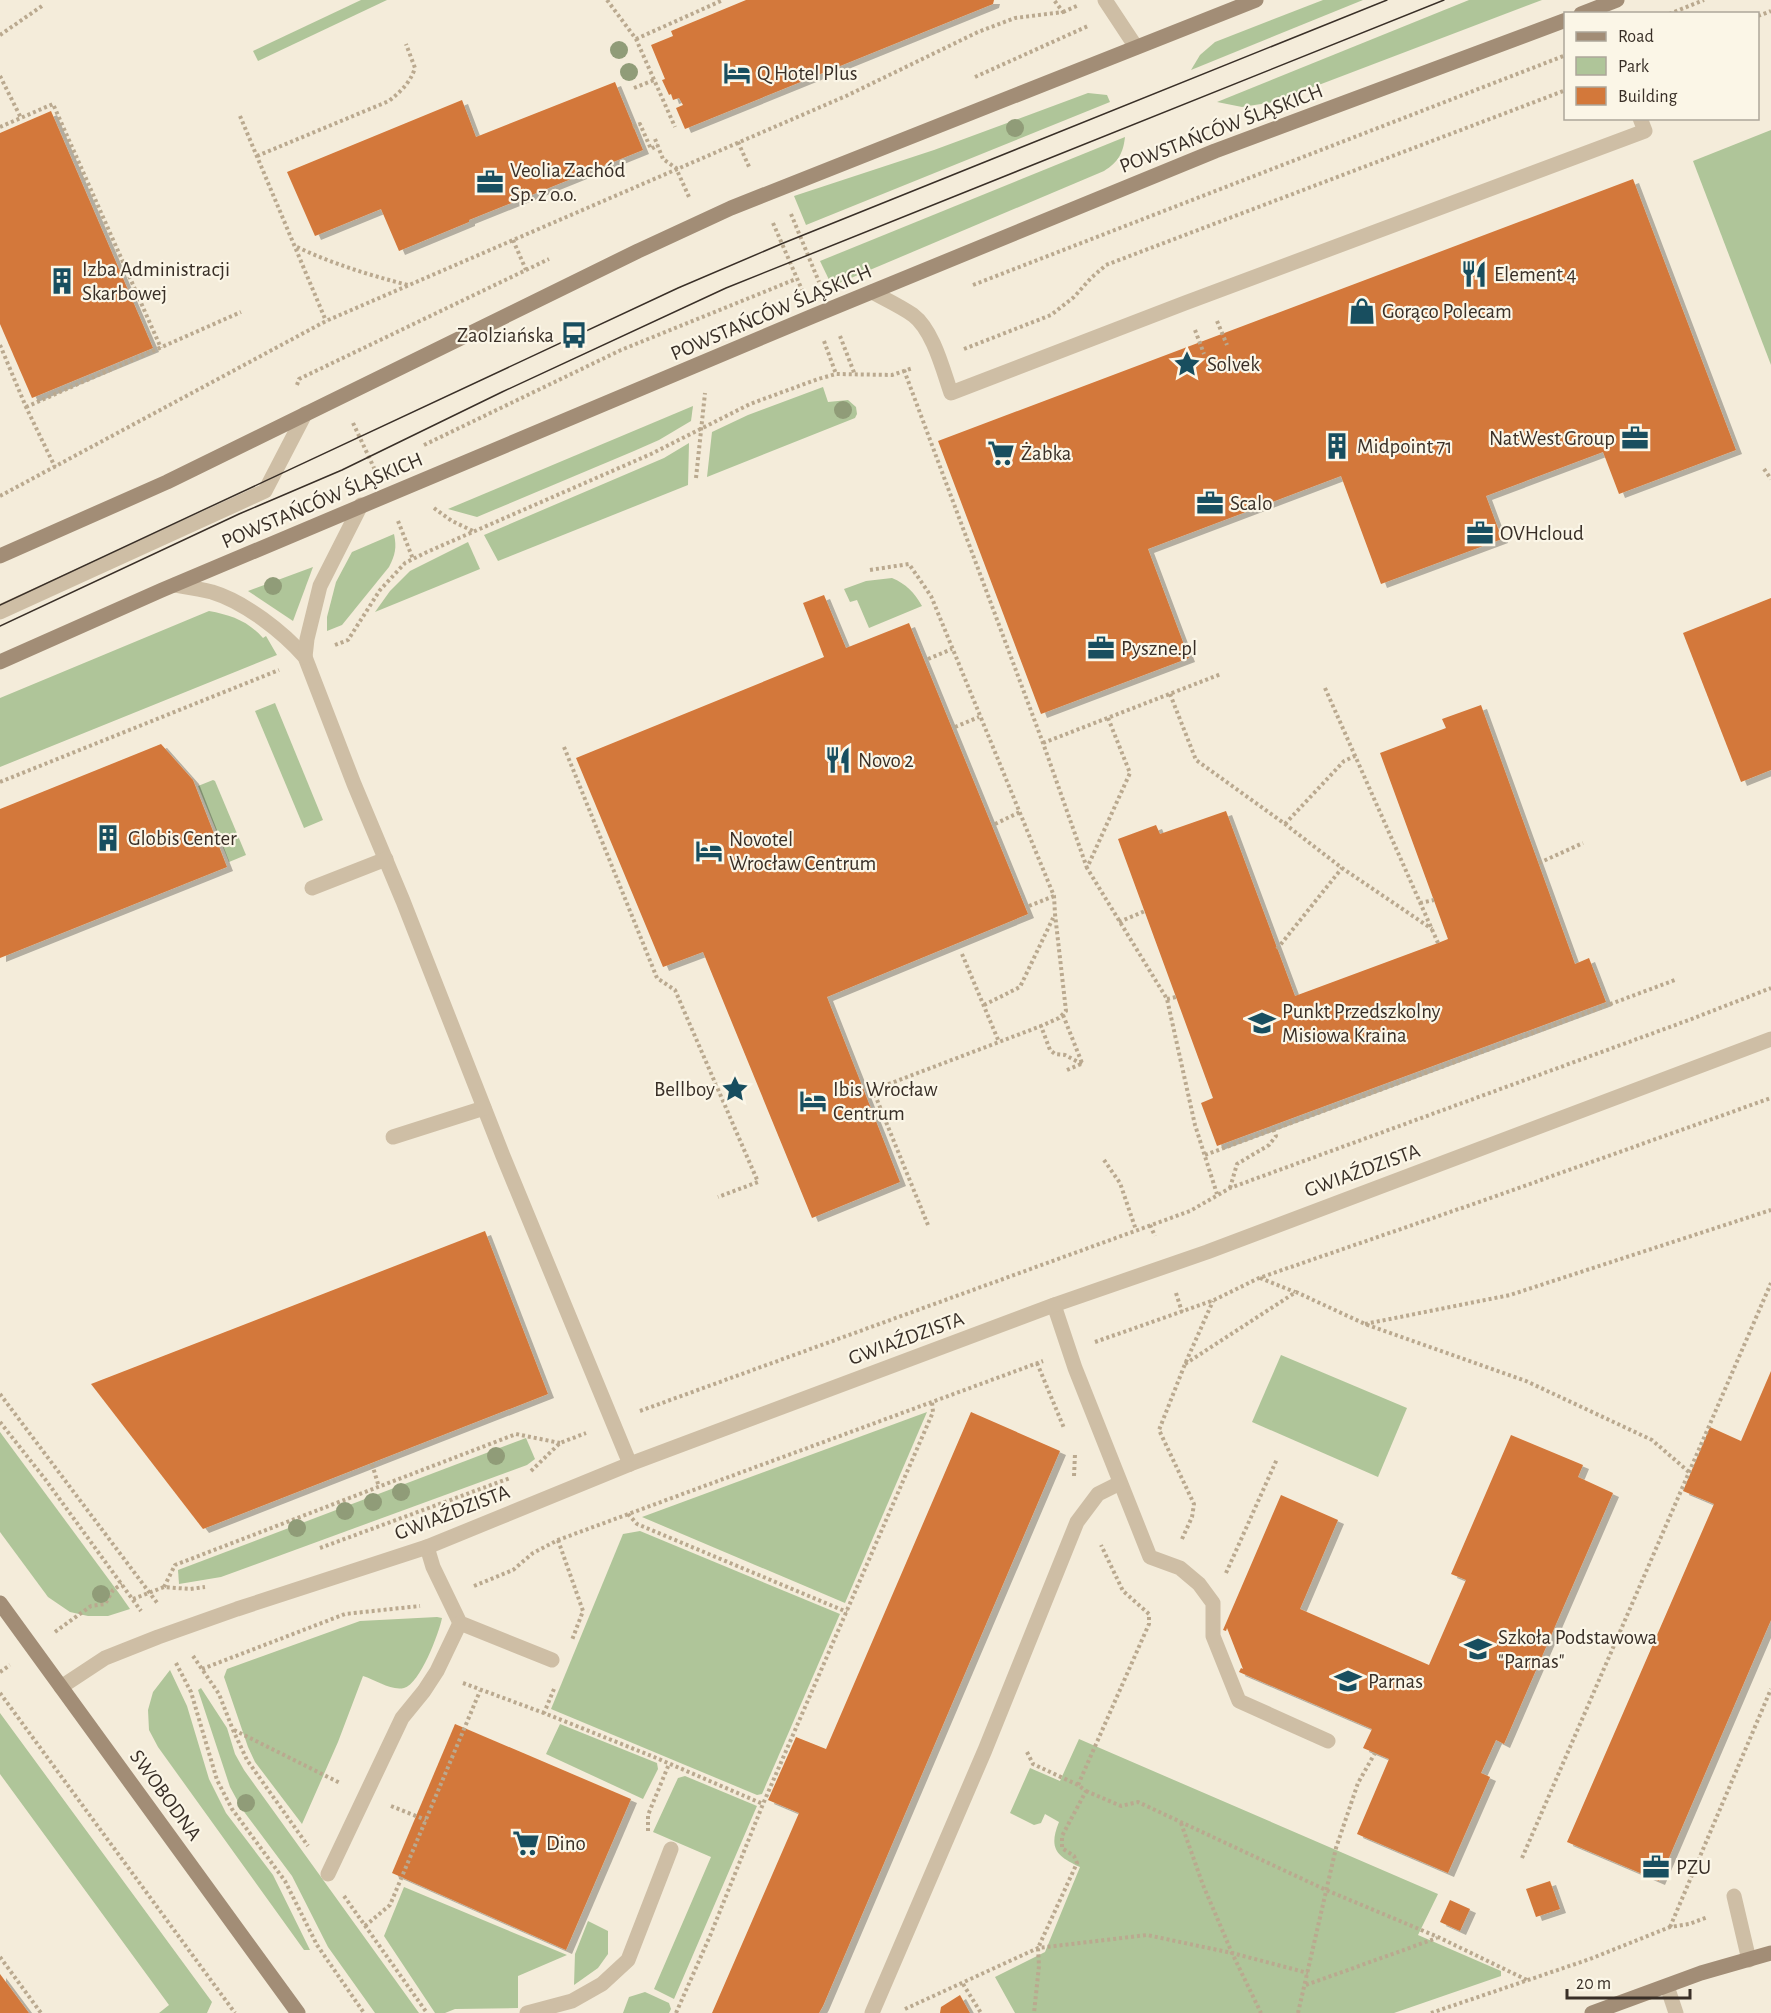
<svg xmlns="http://www.w3.org/2000/svg" width="1771" height="2013" viewBox="0 0 1771 2013" font-family="'Alegreya Sans',sans-serif">
  <defs>
    <filter id="shadow"><feDropShadow dx="6" dy="4" stdDeviation="0" flood-color="#0004"/></filter>
  </defs>
  <rect width="100%" height="100%" fill="#f4ecda"/>
  <g fill="#afc599">
    <path d="M361 0H387L258 61 253 51Z"/>
    <path d="M1323 0H1363L1191 70 1200 55 1215 42Z"/>
    <path d="M1469 0H1542L1274 102 1242 107 1217 102Z"/>
    <path d="M1088 93 1107 95 1110 102 806 225 794 196 934 150Z"/>
    <path d="M1771 130V365L1693 161Z"/>
    <path d="M1125 137C1123 154 1118 162 1104 171L832 286 820 261Z"/>
    <path d="M823 387 828 402 848 400 856 407 857 414 855 418 707 477 712 432 748 415Z"/>
    <path d="M693 406 691 421 659 440 634 451 477 517 448 509Z"/>
    <path d="M689 443 688 485 498 561 484 535 664 458Z"/>
    <path d="M394 534C397 548 395 555 389 567L342 625 327 631V617L336 582 352 552Z"/>
    <path d="M468 542 480 569 375 612 390 591 410 571Z"/>
    <path d="M313 567 293 621 248 591Z"/>
    <path d="M892 578C906 584 914 592 922 606L869 628 857 600 850 602 844 589 866 581Z"/>
    <path d="M209 611C231 615 248 621 263 638L266 636 277 655 0 767V698Z"/>
    <path d="M275 703 323 820 304 828 255 711Z"/>
    <path d="M213 780 215 781 246 855 229 862 198 786Z"/>
    <path d="M1281 1355 1407 1408 1378 1477 1252 1422Z"/>
    <path d="M927 1412 845 1603 642 1517Z"/>
    <path d="M0 1432 121 1596 130 1609 108 1616H88L70 1612 48 1597 0 1532Z"/>
    <path d="M526 1438 535 1459 527 1465 221 1577 179 1584 178 1570Z"/>
    <path d="M640 1531 840 1614 762 1794 757 1795 551 1709 623 1534Z"/>
    <path d="M437 1617 442 1618C439 1633 420 1684 404 1688 391 1691 376 1680 363 1676L338 1742 302 1824 255 1762 248 1747 224 1677 227 1669 360 1621Z"/>
    <path d="M170 1670 187 1706 209 1779 226 1813 273 1875 310 1950H304L158 1747 149 1730 148 1710 153 1692Z"/>
    <path d="M201 1688 227 1728 235 1754 244 1770 419 2013H375L328 1947 292 1876 242 1809 230 1787 198 1690Z"/>
    <path d="M0 1713 212 2002 207 2013H159L169 2005 0 1774Z"/>
    <path d="M560 1724 657 1763 658 1769 643 1799 546 1754Z"/>
    <path d="M1079 1739 1438 1894 1418 1935 1501 1971V1976L1394 2013H1015L995 1977 1045 1952 1080 1867C1057 1856 1048 1849 1059 1822L1045 1814 1041 1823 1034 1825 1010 1813 1030 1768 1060 1781Z"/>
    <path d="M685 1776 757 1806 674 1999 654 1989 711 1857 653 1832 678 1778Z"/>
    <path d="M404 1887 567 1955 518 1976V2008L455 2009 445 2013H435L384 1936Z"/>
    <path d="M588 1921 608 1931V1954L598 1968 574 1985 575 1954Z"/>
    <path d="M645 1992 669 2003 671 2009 669 2013H623L629 1997Z"/>
  </g>
  <g fill="#d3783a" filter="url(#shadow)">
    <path d="M746 0H994L993 4 685 129 676 108 683 105 679 98 673 100 671 94 669 95 662 80 665 79 651 45 673 36 671 31Z"/>
    <path d="M615 82 643 150 469 220V222L399 251 381 209 315 236 287 172 462 100 476 137Z"/>
    <path d="M51 111 153 348 32 398 0 324V133Z"/>
    <path d="M1633 179 1736 450 1619 494 1603 452 1486 496 1502 539 1381 584 1341 476 1148 549 1189 658 1041 714 938 441Z"/>
    <path d="M824 595 846 648 909 623 1028 914 827 997 900 1182 812 1218 703 952 663 967 576 758 824 657 803 603Z"/>
    <path d="M1771 598V770L1741 782 1683 633Z"/>
    <path d="M1481 705 1575 964 1589 958 1606 1002 1217 1146 1201 1103 1213 1098 1118 839 1156 825 1160 834 1226 811 1295 996 1438 943 1448 939 1380 753 1446 728 1442 719Z"/>
    <path d="M161 744 193 780 227 867 0 958V809Z"/>
    <path d="M485 1231 548 1394 203 1529 91 1384Z"/>
    <path d="M1771 1371V1620L1659 1881 1567 1842 1714 1504 1683 1491 1710 1427 1741 1441Z"/>
    <path d="M971 1412 1060 1451 823 2006 819 2013H712L799 1813 768 1800 796 1737 826 1749Z"/>
    <path d="M1511 1435 1583 1465 1578 1477 1613 1493 1504 1744 1496 1740 1481 1773 1490 1777 1448 1873 1357 1834 1389 1759 1363 1748 1372 1729 1239 1672 1241 1668 1243 1669 1227 1628 1226 1631 1223 1630 1281 1495 1338 1520 1300 1609 1429 1665 1466 1580 1451 1574Z"/>
    <path d="M455 1724 631 1799 566 1950 392 1873Z"/>
    <path d="M1550 1881 1560 1909 1536 1917 1526 1889Z"/>
    <path d="M1450 1900 1470 1909 1460 1931 1440 1922Z"/>
    <path d="M0 1974 29 2013H0Z"/>
    <path d="M960 1995 970 2013H940L941 2007Z"/>
  </g>
  <g fill="none" stroke-linecap="round" stroke-linejoin="round">
    <g stroke="#baa98f" stroke-width="4" stroke-dasharray="3 3" stroke-linecap="butt">
      <path d="M607 0 636 39 675 127"/>
      <path d="M1063 12 1079 5"/>
      <path d="M1669 14 1704 0"/>
      <path d="M1758 16 1771 11"/>
      <path d="M0 35 42 6"/>
      <path d="M636 39 723 0"/>
      <path d="M0 76 21 118"/>
      <path d="M975 77 1088 26"/>
      <path d="M634 88 654 80"/>
      <path d="M240 116 326 321"/>
      <path d="M0 127 53 104 161 348"/>
      <path d="M633 127 640 124 651 149 658 145"/>
      <path d="M655 139 663 159 676 168 689 197"/>
      <path d="M738 142 750 169"/>
      <path d="M257 156 389 101C401 91 410 83 415 68L406 44"/>
      <path d="M791 214 819 282"/>
      <path d="M773 223 802 290"/>
      <path d="M513 240 526 270"/>
      <path d="M297 247C333 264 369 275 408 285"/>
      <path d="M973 285 1566 55"/>
      <path d="M1217 321 1227 345"/>
      <path d="M1195 330 1204 354"/>
      <path d="M840 336 855 375"/>
      <path d="M824 341 836 374"/>
      <path d="M0 345 26 407 55 467"/>
      <path d="M964 349 1051 315 1074 297 1091 278 1106 265 1566 90"/>
      <path d="M904 370 1043 743 1087 868"/>
      <path d="M297 385 299 379 549 259"/>
      <path d="M26 407 241 312"/>
      <path d="M353 423 375 470"/>
      <path d="M424 445 621 350 796 279"/>
      <path d="M1764 469 1771 479"/>
      <path d="M696 478 705 393"/>
      <path d="M0 496 326 321 846 96 978 32 1015 18 1063 12 1054 0"/>
      <path d="M434 508 452 521 473 531"/>
      <path d="M398 521 413 559"/>
      <path d="M870 570 909 564 931 596 1054 896 1055 914 1066 1011 1059 1018 1041 1026 1050 1050 1055 1054 1065 1055 1082 1064"/>
      <path d="M335 645 348 640 380 590 405 563 427 552 651 454 750 404 818 379 836 374 892 375 913 368"/>
      <path d="M928 659 952 649"/>
      <path d="M1325 688 1438 943"/>
      <path d="M1170 694 1196 760 1285 824 1342 868 1432 929"/>
      <path d="M1108 718 1130 773 1087 868 1167 999 1195 1125 1217 1194"/>
      <path d="M955 727 979 717"/>
      <path d="M1043 743 1221 674"/>
      <path d="M564 747 657 978 675 990 758 1182 718 1197"/>
      <path d="M0 782 279 670"/>
      <path d="M995 824 1020 812"/>
      <path d="M1285 824 1344 761 1355 756"/>
      <path d="M1539 863 1583 843"/>
      <path d="M1420 903 1434 900"/>
      <path d="M1029 906 1054 896"/>
      <path d="M1119 922 1145 911"/>
      <path d="M1277 949 1342 868"/>
      <path d="M962 954 999 1042"/>
      <path d="M1167 999 1176 997"/>
      <path d="M984 1005 1020 987 1054 916"/>
      <path d="M1063 1015 1082 1063"/>
      <path d="M1067 1070 1081 1064"/>
      <path d="M1205 1155 1675 980"/>
      <path d="M1104 1160 1120 1183 1136 1230"/>
      <path d="M1230 1188 1237 1164 1269 1145 1276 1136 1273 1129"/>
      <path d="M928 1225 873 1090 1041 1026"/>
      <path d="M1150 1225 1155 1236"/>
      <path d="M1260 1278 1295 1292"/>
      <path d="M1176 1293 1182 1312"/>
      <path d="M1365 1324 1510 1295 1771 1210"/>
      <path d="M1095 1342 1214 1300 1259 1278 1482 1201 1771 1098"/>
      <path d="M1037 1363 1064 1428"/>
      <path d="M1185 1364 1296 1292 1365 1324 1526 1381 1652 1440 1689 1472"/>
      <path d="M0 1394 158 1604"/>
      <path d="M640 1411 1190 1211 1230 1188 1689 1020 1771 988"/>
      <path d="M0 1422 45 1479 141 1611"/>
      <path d="M372 1464 379 1487"/>
      <path d="M531 1471 560 1443 586 1433"/>
      <path d="M1074 1476 1075 1454"/>
      <path d="M628 1514 637 1524 847 1612"/>
      <path d="M1182 1539 1192 1517 1194 1504 1159 1430 1185 1364 1213 1301"/>
      <path d="M558 1540 583 1611 572 1640"/>
      <path d="M320 1548 510 1478"/>
      <path d="M1226 1573 1277 1459"/>
      <path d="M474 1586 513 1570 533 1553 558 1540 1043 1361"/>
      <path d="M164 1587 175 1565 516 1434 560 1443"/>
      <path d="M133 1599 164 1587 190 1589 205 1587"/>
      <path d="M55 1632 91 1606 105 1604 113 1590 122 1584"/>
      <path d="M193 1656 219 1694 233 1730 247 1760 308 1846"/>
      <path d="M176 1663 191 1692 217 1780 232 1809 285 1881 317 1945 364 2013"/>
      <path d="M202 1669 345 1614 420 1606"/>
      <path d="M0 1672 10 1665"/>
      <path d="M463 1683 544 1713"/>
      <path d="M554 1689 544 1713 654 1757 763 1804"/>
      <path d="M0 1693 235 2013"/>
      <path d="M234 1730 340 1783"/>
      <path d="M1027 1752 1033 1764 1078 1785 1086 1791 1062 1836V1848L1074 1856 1077 1863 1038 1948 1039 1966 1034 2013"/>
      <path d="M1078 1785 1149 1624V1614L1123 1591 1101 1545"/>
      <path d="M1086 1791 1121 1806 1138 1802 1326 1890 1438 1937 1527 1980"/>
      <path d="M391 1806 426 1820"/>
      <path d="M1181 1823 1203 1885 1232 1953 1261 2013"/>
      <path d="M648 1831V1815L669 1764"/>
      <path d="M1522 1858 1771 1283"/>
      <path d="M344 1896 427 2013"/>
      <path d="M365 1926 390 1905 480 1691"/>
      <path d="M1670 1927 1771 1689"/>
      <path d="M0 1957 41 2013"/>
      <path d="M963 1984 981 2013"/>
      <path d="M1306 1985 1437 1938"/>
      <path d="M905 2009 1038 1948 1147 1935 1232 1953 1308 1973"/>
      <path d="M676 2013 710 1936 763 1804 933 1412 932 1402"/>
      <path d="M1298 2013 1336 1848 1358 1783 1375 1753"/>
      <path d="M1431 2013 1590 1959 1670 1927 1689 1924 1708 1917"/>
    </g>
    <g stroke="#cebea5" stroke-width="15">
      <path d="M872 292C885 299 900 306 913 315 933 330 943 370 951 393L1185 303 1645 131 1640 118"/>
      <path d="M175 585C187 587 200 589 212 592 245 602 283 632 305 657L354 784 403 901 503 1156 630 1464"/>
      <path d="M0 612 265 491 305 414"/>
      <path d="M305 657 307 639 320 586 361 505"/>
      <path d="M312 888 386 859"/>
      <path d="M393 1137 484 1108"/>
      <path d="M1054 1305 1075 1368 1150 1557 1180 1568 1199 1584 1213 1603V1636L1239 1701 1328 1741"/>
      <path d="M427 1547 433 1567 460 1623 552 1660"/>
      <path d="M328 1874 402 1718 424 1691 437 1671 460 1623"/>
      <path d="M1734 1896 1749 1960"/>
      <path d="M1667 1986 1676 2013"/>
      <path d="M527 2013 572 2001 602 1984 628 1960 671 1849"/>
      <path d="M872 2013 985 1750 1077 1522 1098 1494 1120 1483"/>
    </g>
    <g stroke="#cebea5" stroke-width="15">
      <path d="M1105 0 1136 47"/>
      <path d="M61 1687 105 1658 158 1637 237 1609 427 1547 630 1464 1054 1305 1207 1252 1771 1039"/>
    </g>
    <g stroke="#a28d76" stroke-width="15">
      <path d="M1581 14 1617 0"/>
      <path d="M0 556 167 482 638 251 731 208 1256 0"/>
      <path d="M0 662 162 590 813 316 1215 151 1566 20"/>
      <path d="M0 1603 298 2013"/>
      <path d="M1592 2013 1701 1973 1771 1953"/>
    </g>
    <g stroke="#392f27" stroke-width="1.5">
      <path d="M0 605 678 288 781 244 1387 0"/>
      <path d="M0 626 239 514 342 470 502 392 726 288 1444 0"/>
    </g>
  </g>
  <g fill="#909c78">
    <circle cx="619" cy="50" r="9"/>
    <circle cx="629" cy="72" r="9"/>
    <circle cx="1015" cy="128" r="9"/>
    <circle cx="843" cy="410" r="9"/>
    <circle cx="273" cy="586" r="9"/>
    <circle cx="496" cy="1456" r="9"/>
    <circle cx="401" cy="1492" r="9"/>
    <circle cx="373" cy="1502" r="9"/>
    <circle cx="345" cy="1511" r="9"/>
    <circle cx="297" cy="1528" r="9"/>
    <circle cx="101" cy="1594" r="9"/>
    <circle cx="246" cy="1803" r="9"/>
  </g>
  <defs>
    <symbol id="hotel-bare" viewBox="-9 -9 18 18"><path d="M-6-4.5h1.5V1H6V5H4.5V3h-9V5H-6ZM-4 0a1.8 1.8 0 1 1 3.6 0ZM.5 0V-2.5h3Q6-2.5 6 0Z" fill="#184e5f" stroke="#fbf6e7" stroke-width="2.5" paint-order="stroke"/></symbol>
    <symbol id="office-bare" viewBox="-9 -9 18 18"><path d="M-6-3h4V-5.5h4V-3h4V5H-6ZM-1-4.5V-3h2v-1.5ZM-6 0V1H6V0Z" fill="#184e5f" stroke="#fbf6e7" stroke-width="2.5" paint-order="stroke"/></symbol>
    <symbol id="restaurant-bare" viewBox="-9 -9 18 18"><path d="M-5-6h1v4h1v-4h1v4h1v-4h1v5L-1.5 .5V6h-2V.5L-5-1ZM5-6V6H3V1.5H1.5Q1.5-4 5-6Z" fill="#184e5f" stroke="#fbf6e7" stroke-width="2.5" paint-order="stroke"/></symbol>
    <symbol id="building-bare" viewBox="-9 -9 18 18"><path d="M-4-6H4V6H1V3H-1V6H-4ZM-2.5-4.3h1.7v1.8h-1.7ZM.8-4.3h1.7v1.8H.8ZM-2.5-1h1.7V.8h-1.7ZM.8-1h1.7V.8H.8Z" fill="#184e5f" stroke="#fbf6e7" stroke-width="2.5" paint-order="stroke"/></symbol>
    <symbol id="shop-bare" viewBox="-9 -9 18 18"><path d="M-5-2.5h2.3a2.7 3.5 0 0 1 5.4 0H5L5.5 6h-11ZM-1.5-2.5h3a1.5 2.3 0 0 0-3 0Z" fill="#184e5f" stroke="#fbf6e7" stroke-width="2.5" paint-order="stroke"/></symbol>
    <symbol id="bus-bare" viewBox="-9 -9 18 18"><path d="M-5-6H5V4H4V6H2V4H-2V6H-4V4H-5ZM-3.5-4V0h7V-4ZM-3.5 1.2v1.5H-2V1.2ZM2 1.2v1.5H3.5V1.2Z" fill="#184e5f" stroke="#fbf6e7" stroke-width="2.5" paint-order="stroke"/></symbol>
    <symbol id="sight-bare" viewBox="-9 -9 18 18"><path d="M0-6L1.8-2.2L6-1.7L2.9 1.2L3.7 5.4L0 3.3L-3.7 5.4L-2.9 1.2L-6-1.7L-1.8-2.2Z" fill="#184e5f" stroke="#fbf6e7" stroke-width="2.5" paint-order="stroke"/></symbol>
    <symbol id="supermarket-bare" viewBox="-9 -9 18 18"><path d="M-6-5.5h2.5l.6 2H6L4.5 2H-2.5L-4.4-4H-6ZM-1.5 3.2a1.3 1.3 0 1 0 .1 0ZM3 3.2a1.3 1.3 0 1 0 .1 0Z" fill="#184e5f" stroke="#fbf6e7" stroke-width="2.5" paint-order="stroke"/></symbol>
    <symbol id="school-bare" viewBox="-9 -9 18 18"><path d="M0-5L7-2L0 1L-7-2ZM-4 1L0 2.5L4 1V4Q0 6-4 4Z" fill="#184e5f" stroke="#fbf6e7" stroke-width="2.5" paint-order="stroke"/></symbol>
  </defs>
  <g fill-rule="evenodd">
    <use href="#hotel-bare" x="718" y="54" width="38" height="38"/>
    <use href="#office-bare" x="471" y="163" width="38" height="38"/>
    <use href="#restaurant-bare" x="1455" y="255" width="38" height="38"/>
    <use href="#building-bare" x="43" y="262" width="38" height="38"/>
    <use href="#shop-bare" x="1343" y="292" width="38" height="38"/>
    <use href="#bus-bare" x="555" y="316" width="38" height="38"/>
    <use href="#sight-bare" x="1168" y="345" width="38" height="38"/>
    <use href="#office-bare" x="1616" y="419" width="38" height="38"/>
    <use href="#building-bare" x="1318" y="427" width="38" height="38"/>
    <use href="#supermarket-bare" x="982" y="434" width="38" height="38"/>
    <use href="#office-bare" x="1191" y="484" width="38" height="38"/>
    <use href="#office-bare" x="1461" y="514" width="38" height="38"/>
    <use href="#office-bare" x="1082" y="629" width="38" height="38"/>
    <use href="#restaurant-bare" x="819" y="741" width="38" height="38"/>
    <use href="#building-bare" x="89" y="819" width="38" height="38"/>
    <use href="#hotel-bare" x="690" y="832" width="38" height="38"/>
    <use href="#school-bare" x="1243" y="1004" width="38" height="38"/>
    <use href="#sight-bare" x="716" y="1070" width="38" height="38"/>
    <use href="#hotel-bare" x="794" y="1082" width="38" height="38"/>
    <use href="#school-bare" x="1459" y="1630" width="38" height="38"/>
    <use href="#school-bare" x="1329" y="1662" width="38" height="38"/>
    <use href="#supermarket-bare" x="507" y="1824" width="38" height="38"/>
    <use href="#office-bare" x="1637" y="1848" width="38" height="38"/>
  </g>
  <g text-anchor="middle" stroke-width="4.5" stroke-linejoin="round" paint-order="stroke">
    <g font-size="21" fill="#392f27" stroke="#fbf6e7" text-anchor="start">
      <text x="757" y="80">Q Hotel Plus</text>
      <text x="510" y="177">Veolia Zachód<tspan x="510" dy="24">Sp. z o.o.</tspan></text>
      <text x="82" y="276">Izba Administracji<tspan x="82" dy="24">Skarbowej</tspan></text>
      <text x="1494" y="281">Element 4</text>
      <text x="1382" y="318">Gorąco Polecam</text>
      <text x="554" y="342" text-anchor="end">Zaolziańska</text>
      <text x="1207" y="371">Solvek</text>
      <text x="1615" y="445" text-anchor="end">NatWest Group</text>
      <text x="1357" y="453">Midpoint 71</text>
      <text x="1021" y="460">Żabka</text>
      <text x="1230" y="510">Scalo</text>
      <text x="1500" y="540">OVHcloud</text>
      <text x="1121" y="655">Pyszne.pl</text>
      <text x="858" y="767">Novo 2</text>
      <text x="128" y="845">Globis Center</text>
      <text x="729" y="846">Novotel<tspan x="729" dy="24">Wrocław Centrum</tspan></text>
      <text x="1282" y="1018">Punkt Przedszkolny<tspan x="1282" dy="24">Misiowa Kraina</tspan></text>
      <text x="715" y="1096" text-anchor="end">Bellboy</text>
      <text x="833" y="1096">Ibis Wrocław<tspan x="833" dy="24">Centrum</tspan></text>
      <text x="1498" y="1644">Szkoła Podstawowa<tspan x="1498" dy="24">"Parnas"</tspan></text>
      <text x="1368" y="1688">Parnas</text>
      <text x="546" y="1850">Dino</text>
      <text x="1676" y="1874">PZU</text>
    </g>
    <g font-size="21" fill="#392f27" stroke="#fbf6e7">
      <text transform="translate(1221 128) rotate(-21)" y="7">POWSTAŃCÓW ŚLĄSKICH</text>
      <text transform="translate(771 312) rotate(-23)" y="7">POWSTAŃCÓW ŚLĄSKICH</text>
      <text transform="translate(322 500) rotate(-23)" y="7">POWSTAŃCÓW ŚLĄSKICH</text>
      <text transform="translate(1362 1170) rotate(-20)" y="7">GWIAŹDZISTA</text>
      <text transform="translate(906 1338) rotate(-20)" y="7">GWIAŹDZISTA</text>
      <text transform="translate(452 1512) rotate(-21)" y="7">GWIAŹDZISTA</text>
      <text transform="translate(166 1795) rotate(54)" y="7">SWOBODNA</text>
    </g>
  </g>
  <rect x="1564" y="12" width="195" height="108" fill="#fbf6e7" stroke="#ada69a" stroke-width="1.5"/>
  <rect x="1576" y="32" width="30" height="9" fill="#a28d76" stroke="#ada69a" stroke-width="1.5"/>
  <text x="1618" y="42" font-size="18" fill="#392f27">Road</text>
  <rect x="1576" y="57" width="30" height="18" fill="#afc599" stroke="#ada69a" stroke-width="1.5"/>
  <text x="1618" y="72" font-size="18" fill="#392f27">Park</text>
  <rect x="1576" y="87" width="30" height="18" fill="#d3783a" stroke="#ada69a" stroke-width="1.5"/>
  <text x="1618" y="102" font-size="18" fill="#392f27">Building</text>
  <path d="M1567 1989v9h123v-9" fill="none" stroke="#392f27" stroke-width="3"/>
  <text x="1576" y="1989" font-size="18" fill="#392f27" stroke="#fbf6e7" stroke-width="4.5" paint-order="stroke">20 m</text>
</svg>
